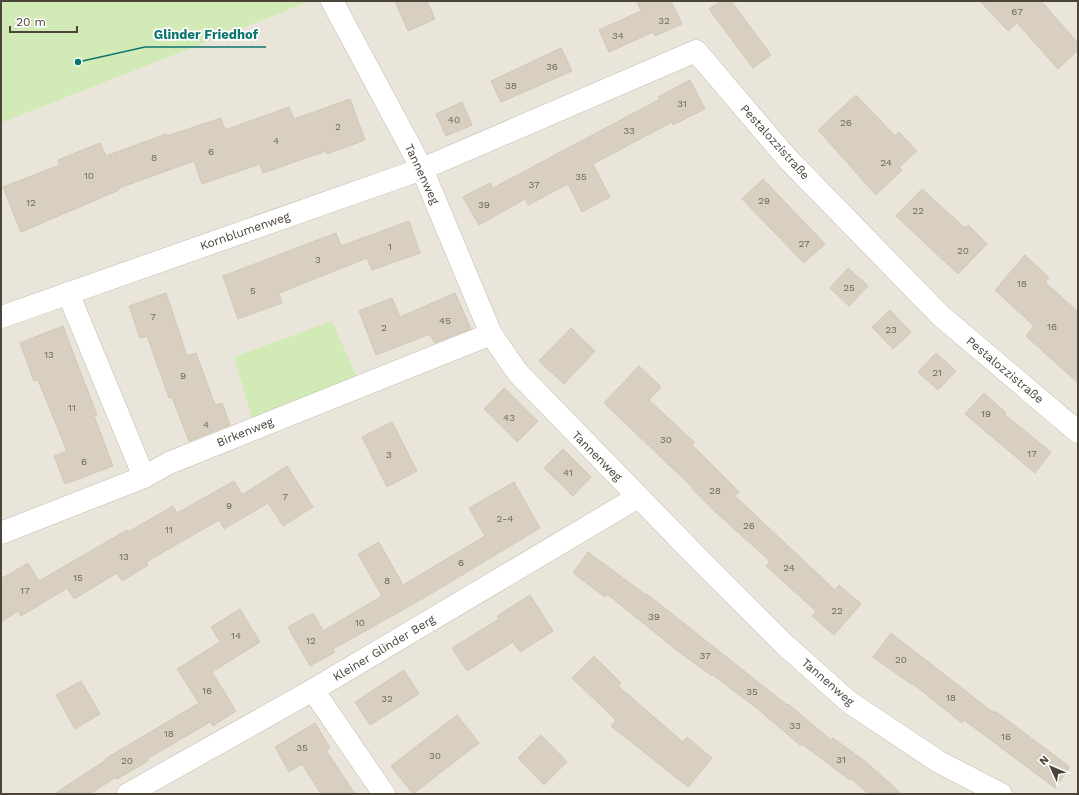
<svg xmlns="http://www.w3.org/2000/svg" width="1079" height="795" viewBox="0 0 1079 795" font-family="'Work Sans',sans-serif">
  <rect width="100%" height="100%" fill="#f6f3ec"/>
  <path fill="#eae5da" d="M311 1H1078V794H1V123Z"/>
  <g fill="#d2eab5">
    <path d="M1 1H311L1 123Z"/>
    <path d="M332 321 357 378 253 422 234 357Z"/>
  </g>
  <g fill="#d8cfc1" stroke="#d3c7b4">
    <path d="M395 1H427L435 19 408 31Z"/>
    <path d="M637 1H671L682 24 655 36 653 32 609 52 599 30 641 11Z"/>
    <path d="M721 1H731L771 55 753 68 709 9Z"/>
    <path d="M980 1H1041L1078 43V50L1058 69 1017 23 1008 31Z"/>
    <path d="M561 48 572 71 501 102 491 81Z"/>
    <path d="M690 80 705 109 673 125 672 122 593 164 610 197 582 212 568 184 528 205 525 199 479 225 463 197 490 183 493 188 660 99 658 97Z"/>
    <path d="M856 95 895 136 899 132 917 151 899 167 902 170 876 195 818 130Z"/>
    <path d="M350 99 365 140 327 154 326 151 263 173 260 164 202 184 194 161 119 188V190L21 232 3 187 60 165 58 160 100 143 106 156 166 134 167 136 221 118 225 130 289 107 294 119Z"/>
    <path d="M462 102 472 125 446 136 436 114Z"/>
    <path d="M763 179 825 244 804 263 742 199Z"/>
    <path d="M922 189 965 228 968 225 987 244 958 274 896 216Z"/>
    <path d="M409 221 420 253 372 270 367 258 279 293 282 303 238 319 223 276 336 233 341 246Z"/>
    <path d="M1025 255 1049 278 1045 282 1078 312V383L1026 336 1034 326 995 290Z"/>
    <path d="M848 268 868 286 849 306 830 288Z"/>
    <path d="M166 293 187 356 196 353 215 405 222 403 230 425 189 441 172 397 169 398 147 336 140 338 129 306Z"/>
    <path d="M455 293 471 329 434 343 430 334 376 355 359 311 392 298 400 317Z"/>
    <path d="M890 310 911 332 893 349 872 327Z"/>
    <path d="M63 326 97 415 94 416 113 466 65 484 54 456 67 451 38 380 34 381 20 343Z"/>
    <path d="M571 328 595 351 564 384 539 361Z"/>
    <path d="M936 353 956 371 938 390 918 372Z"/>
    <path d="M639 366 661 387 649 400 694 442 692 445 739 492 735 496 835 590 839 585 861 604 834 635 812 616 816 611 766 566 770 561 713 510 691 488 692 487 604 403Z"/>
    <path d="M504 388 538 421 517 442 484 409Z"/>
    <path d="M984 393 1006 413 1004 414 1051 452 1035 473 965 414Z"/>
    <path d="M392 422 417 471 387 487 362 437Z"/>
    <path d="M563 449 591 477 573 496 544 468Z"/>
    <path d="M287 466 313 507 283 526 268 503 224 529 219 520 146 562 148 565 122 581 117 573 74 599 67 588 21 616 18 611 1 622V579L28 563 39 581 127 530 128 532 173 506 177 513 234 481 242 495Z"/>
    <path d="M514 482 540 528 429 595 333 649 335 652 310 666 288 627 313 613 323 631 382 596 358 554 379 542 403 585 485 536 469 508Z"/>
    <path d="M588 552 646 595 647 594 787 705 788 704 831 740 833 738 866 762 902 794H869L850 778V780L802 744 801 746 759 710 713 675 712 676 683 655 607 594 605 597 573 573Z"/>
    <path d="M530 595 553 631 520 652 513 642 467 671 452 648 499 619 497 616Z"/>
    <path d="M240 609 260 642 212 672 236 711 213 726 210 722 147 759 148 761 117 779 116 777 90 794H54L106 760 105 759 199 703 177 669 220 642 211 627Z"/>
    <path d="M891 633 994 713 995 711 1070 767 1055 788 964 720 962 723 912 683 911 684 873 657Z"/>
    <path d="M594 656 621 683 618 686 683 742 687 737 712 758 688 787 611 726 616 720 572 678Z"/>
    <path d="M404 670 419 694 370 725 355 702Z"/>
    <path d="M81 681 100 714 75 729 56 695Z"/>
    <path d="M457 715 479 743 413 794 391 766Z"/>
    <path d="M315 723 330 748 326 750 355 794H321L302 764 289 772 275 747Z"/>
    <path d="M541 735 567 762 544 785 518 758Z"/>
  </g>
  <g fill="none" stroke-linecap="round" stroke-linejoin="round">
    <defs>
      <g id="minor">
        <path d="M332 1 422 169 491 334 518 373 699 559 784 644 849 702 939 762 1001 794"/>
        <path d="M68 293 144 477"/>
        <path d="M1 317 422 169 696 51 787 158 941 316 1078 432"/>
        <path d="M1 533 144 477 169 463 491 334"/>
        <path d="M313 690 384 794"/>
        <path d="M128 794 313 690 638 497"/>
      </g>
    </defs>
    <use href="#minor" stroke="#c2bbae" stroke-width="23"/>
    <use href="#minor" stroke="#fff" stroke-width="22"/>
  </g>
  <g text-anchor="middle" stroke-width="3.5" stroke-linejoin="round" paint-order="stroke">
    <g font-size="10" fill="#6e675b">
      <text x="1017" y="15">67</text>
      <text x="664" y="24">32</text>
      <text x="618" y="39">34</text>
      <text x="552" y="70">36</text>
      <text x="511" y="89">38</text>
      <text x="682" y="107">31</text>
      <text x="454" y="123">40</text>
      <text x="846" y="126">26</text>
      <text x="338" y="130">2</text>
      <text x="629" y="134">33</text>
      <text x="276" y="144">4</text>
      <text x="211" y="155">6</text>
      <text x="154" y="161">8</text>
      <text x="886" y="166">24</text>
      <text x="89" y="179">10</text>
      <text x="581" y="180">35</text>
      <text x="534" y="188">37</text>
      <text x="764" y="204">29</text>
      <text x="31" y="206">12</text>
      <text x="484" y="208">39</text>
      <text x="918" y="214">22</text>
      <text x="804" y="247">27</text>
      <text x="390" y="250">1</text>
      <text x="963" y="254">20</text>
      <text x="318" y="263">3</text>
      <text x="1022" y="287">18</text>
      <text x="849" y="291">25</text>
      <text x="253" y="294">5</text>
      <text x="153" y="320">7</text>
      <text x="445" y="324">45</text>
      <text x="1052" y="330">16</text>
      <text x="384" y="331">2</text>
      <text x="891" y="333">23</text>
      <text x="49" y="358">13</text>
      <text x="937" y="376">21</text>
      <text x="183" y="379">9</text>
      <text x="72" y="411">11</text>
      <text x="986" y="417">19</text>
      <text x="509" y="421">43</text>
      <text x="206" y="428">4</text>
      <text x="666" y="443">30</text>
      <text x="1032" y="457">17</text>
      <text x="389" y="458">3</text>
      <text x="84" y="465">6</text>
      <text x="568" y="476">41</text>
      <text x="715" y="494">28</text>
      <text x="285" y="500">7</text>
      <text x="229" y="509">9</text>
      <text x="505" y="522">2-4</text>
      <text x="749" y="529">26</text>
      <text x="169" y="533">11</text>
      <text x="124" y="560">13</text>
      <text x="461" y="566">6</text>
      <text x="789" y="571">24</text>
      <text x="78" y="581">15</text>
      <text x="387" y="584">8</text>
      <text x="25" y="594">17</text>
      <text x="837" y="614">22</text>
      <text x="654" y="620">39</text>
      <text x="360" y="626">10</text>
      <text x="236" y="639">14</text>
      <text x="311" y="644">12</text>
      <text x="705" y="659">37</text>
      <text x="901" y="663">20</text>
      <text x="207" y="694">16</text>
      <text x="752" y="695">35</text>
      <text x="951" y="701">18</text>
      <text x="387" y="702">32</text>
      <text x="795" y="729">33</text>
      <text x="169" y="737">18</text>
      <text x="1006" y="740">16</text>
      <text x="302" y="751">35</text>
      <text x="435" y="759">30</text>
      <text x="841" y="763">31</text>
      <text x="127" y="764">20</text>
    </g>
    <g font-size="12" fill="#4b4439" stroke="#fff">
      <text transform="translate(775 142) rotate(48)" y="4">Pestalozzistraße</text>
      <text transform="translate(422 174) rotate(65)" y="4">Tannenweg</text>
      <text transform="translate(245 231) rotate(-19)" y="4">Kornblumenweg</text>
      <text transform="translate(1005 370) rotate(40)" y="4">Pestalozzistraße</text>
      <text transform="translate(245 432) rotate(-22)" y="4">Birkenweg</text>
      <text transform="translate(597 456) rotate(45)" y="4">Tannenweg</text>
      <text transform="translate(384 648) rotate(-31)" y="4">Kleiner Glinder Berg</text>
      <text transform="translate(828 682) rotate(41)" y="4">Tannenweg</text>
    </g>
  </g>
  <path fill="none" stroke="#0f766e" stroke-width="1.5" d="M78 62L145 47H266"/>
  <circle fill="#0f766e" stroke="#fff" stroke-width="1.5" cx="78" cy="62" r="4"/>
  <g font-size="13" text-anchor="middle" font-weight="bold" fill="#0f766e" stroke="#fff" stroke-width="3.5" stroke-linejoin="round" paint-order="stroke">
    <text x="206" y="39">Glinder Friedhof</text>
  </g>
  <rect width="1079" height="795" fill="none" stroke="#4b4439" stroke-width="4"/>
  <g transform="translate(1051 767) rotate(314)" stroke="#ffffff" stroke-width="3" paint-order="stroke">
  <path d="M0-3L7 15L0 10L-7 15Z" fill="#4b4439"/>
  <text y="-6" font-size="11" font-weight="bold" text-anchor="middle" fill="#4b4439">N</text>
  </g>
  <path d="M10 26v6h67v-6" fill="none" stroke="#4b4439" stroke-width="2"/>
  <text x="16" y="26" font-size="12" fill="#4b4439" stroke="#ffffff" stroke-width="3" paint-order="stroke">20 m</text>
</svg>
